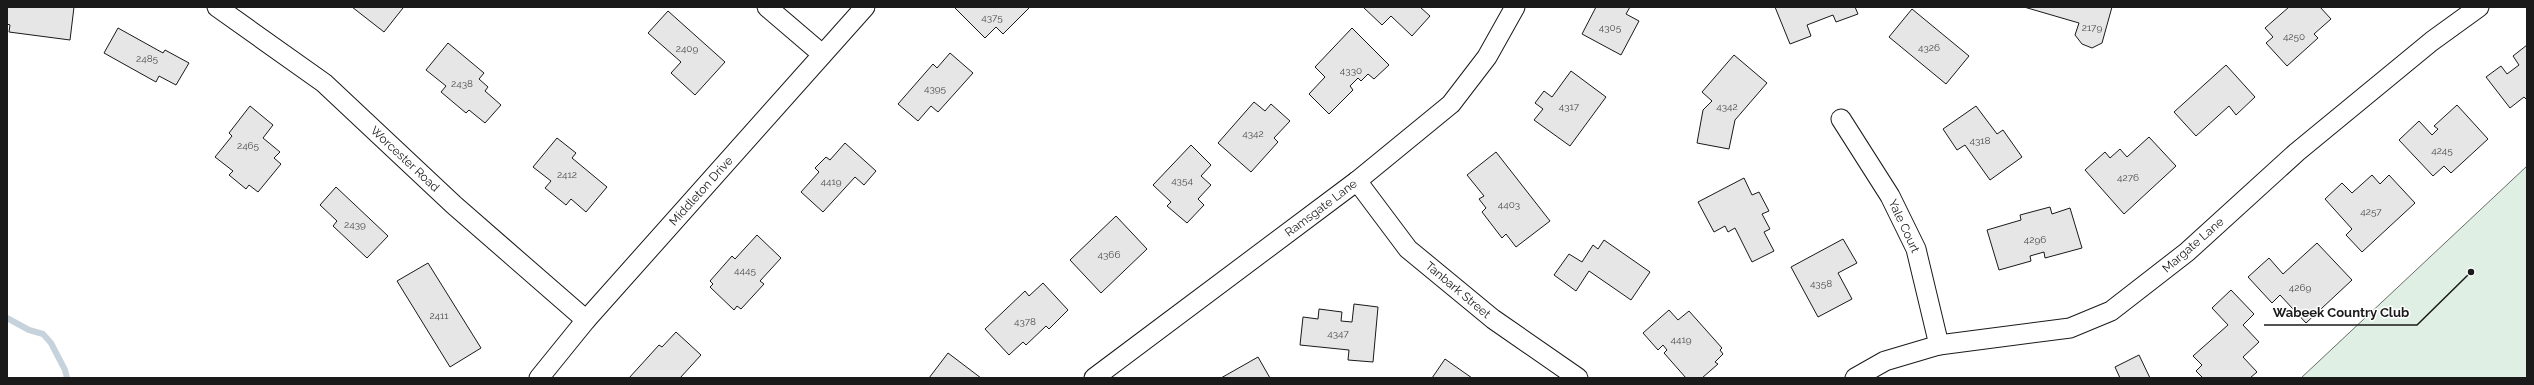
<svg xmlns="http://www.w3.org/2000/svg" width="2534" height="385" viewBox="0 0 2534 385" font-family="Raleway,sans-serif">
  <rect width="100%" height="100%" fill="#fff"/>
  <path fill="#e0efe3" stroke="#6a6a6a" d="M2527 166V378H2301Z"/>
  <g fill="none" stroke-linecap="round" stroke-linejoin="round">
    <path stroke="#c6d2dc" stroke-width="6" d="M7 318 29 330 43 334 51 343 65 370 67 378"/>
  </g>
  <g fill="#e6e6e6" stroke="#1a1a1a">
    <path d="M7 7H74L70 40 9 32 10 25 7 24Z"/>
    <path d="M352 7H403V8L384 32Z"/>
    <path d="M954 7H1030L1003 34 996 27 985 38Z"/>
    <path d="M1363 7H1420L1430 16 1412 36 1391 16 1382 25Z"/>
    <path d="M1596 7H1630L1626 14 1639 21 1621 55 1582 34Z"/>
    <path d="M1775 7H1855L1858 14 1836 22 1833 15 1807 25 1811 36 1790 44Z"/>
    <path d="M2024 7H2112L2102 43 2092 48 2082 44 2075 35 2079 23Z"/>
    <path d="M2289 7H2320L2331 19 2314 34 2318 38 2287 66 2266 43 2273 37 2265 28Z"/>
    <path d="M1912 9 1969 56 1946 84 1889 37Z"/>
    <path d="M668 11 725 62 695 95 671 73 681 62 648 33Z"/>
    <path d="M118 28 163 53 165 50 189 63 176 85 159 76 156 82 104 53Z"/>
    <path d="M1352 28 1389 65 1374 79 1368 74 1361 81 1358 78 1350 86 1353 90 1329 114 1309 94 1325 77 1315 67Z"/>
    <path d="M448 43 484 73 479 79 488 87 485 91 501 105 485 123 469 110 466 113 441 92 446 86 426 70Z"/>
    <path d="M2527 45V100L2524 97 2510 108 2486 77 2501 66 2507 74 2519 65 2513 56Z"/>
    <path d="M950 53 973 73 938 112 931 106 918 121 898 104 933 64 937 68Z"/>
    <path d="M1734 55 1767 83 1735 120 1729 149 1697 143 1703 110 1712 101 1702 92Z"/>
    <path d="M2226 65 2255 97 2236 115 2229 106 2196 136 2174 112Z"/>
    <path d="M1571 71 1606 97 1570 146 1534 120 1543 109 1535 103 1544 91 1552 97Z"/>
    <path d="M1254 102 1265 111 1271 104 1290 121 1274 138 1278 142 1251 172 1218 143Z"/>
    <path d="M2457 105 2488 139 2451 173 2444 166 2433 176 2399 140 2419 121 2432 135 2438 129 2434 126Z"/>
    <path d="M250 106 273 125 263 138 280 152 274 158 281 164 258 192 249 185 246 189 229 175 233 171 215 157 232 136 229 133Z"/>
    <path d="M1976 106 1997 134 2003 130 2022 157 1990 180 1965 145 1957 150 1943 129Z"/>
    <path d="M2149 137 2176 166 2124 214 2085 170 2105 152 2110 158 2120 149 2127 157Z"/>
    <path d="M557 138 576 153 572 158 607 187 586 212 571 199 566 205 545 188 551 181 533 167Z"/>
    <path d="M845 143 876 171 864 185 855 177 823 212 801 192 819 172 815 168 826 157 830 160Z"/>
    <path d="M1191 145 1211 165 1201 176 1211 185 1198 199 1204 205 1187 223 1167 206 1171 202 1153 185Z"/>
    <path d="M1496 152 1550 221 1516 247 1506 234 1502 238 1482 212 1486 208 1479 199 1484 196 1467 175Z"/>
    <path d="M2372 175 2380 184 2389 175 2415 203 2362 252 2346 235 2352 229 2325 199 2342 183 2352 193Z"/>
    <path d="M1744 178 1752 195 1759 192 1769 211 1762 214 1770 229 1764 232 1774 251 1752 262 1735 228 1728 232 1725 226 1714 232 1698 202Z"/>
    <path d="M336 187 388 236 367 258 333 226 337 221 320 205Z"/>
    <path d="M2050 207 2052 214 2070 208 2082 248 2045 258 2044 252 2030 256 2031 261 1999 270 1987 230 2021 220 2020 215Z"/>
    <path d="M1116 216 1147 249 1101 293 1070 260Z"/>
    <path d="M757 235 781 258 760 281 764 284 741 309 737 306 734 310 710 287 713 284 710 281 732 256 735 259Z"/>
    <path d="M1843 239 1857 263 1838 273 1852 299 1818 317 1791 267Z"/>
    <path d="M1604 240 1650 272 1631 300 1589 271 1576 291 1554 275 1569 254 1582 262 1593 245 1598 249Z"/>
    <path d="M2317 243 2352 280 2306 323 2280 295 2272 303 2248 277 2269 258 2283 274Z"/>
    <path d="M428 263 481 348 450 367 397 281Z"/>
    <path d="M1043 283 1068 310 1049 329 1046 326 1026 345 1023 342 1009 355 985 329 1025 291 1029 296Z"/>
    <path d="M2231 290 2254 314 2243 325 2259 342 2243 357 2257 372 2250 378H2203L2196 371 2202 365 2193 356 2228 325 2212 308Z"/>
    <path d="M1354 304 1378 307 1373 362 1348 360 1349 350 1300 345 1303 317 1318 319 1319 309 1342 312 1341 321 1352 322Z"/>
    <path d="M1669 310 1678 320 1689 311 1722 348 1720 350 1723 354 1715 362 1718 364 1702 378H1686L1664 353 1667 350 1663 345 1658 350 1643 333Z"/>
    <path d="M676 332 701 355 680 378H629L659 345 662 347Z"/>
    <path d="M948 353 981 378H929Z"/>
    <path d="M2139 355 2150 378H2120L2115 367Z"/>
    <path d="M1258 357 1270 378H1221Z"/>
    <path d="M1445 359 1472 378H1432Z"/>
  </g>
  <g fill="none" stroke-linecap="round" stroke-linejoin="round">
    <defs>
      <g id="street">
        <path d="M217 7 324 83 454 205 586 320"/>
        <path d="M767 7 822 54"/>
        <path d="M1841 119 1890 196 1916 249 1939 345"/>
        <path d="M1357 181 1408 249 1493 319 1578 378"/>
        <path d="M539 378 586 320 865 7"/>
        <path d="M1094 378 1357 181 1451 104 1487 57 1515 7"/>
        <path d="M1855 378 1885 361 1939 345 2070 328 2111 311 2187 252 2297 152 2432 41 2479 7"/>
      </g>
    </defs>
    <use href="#street" stroke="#1a1a1a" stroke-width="21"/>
    <use href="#street" stroke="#fff" stroke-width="19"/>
  </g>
  <g text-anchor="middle" stroke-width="3" stroke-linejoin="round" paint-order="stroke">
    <g font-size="10" fill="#4d4d4d">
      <text x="992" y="21">4375</text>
      <text x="1610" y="31">4305</text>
      <text x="2092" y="31">2179</text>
      <text x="2294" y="40">4250</text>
      <text x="1929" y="51">4326</text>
      <text x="687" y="52">2409</text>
      <text x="147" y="62">2485</text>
      <text x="1351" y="74">4330</text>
      <text x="462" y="87">2438</text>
      <text x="935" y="92">4395</text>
      <text x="1569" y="110">4317</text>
      <text x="1727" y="110">4342</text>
      <text x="1253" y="137">4342</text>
      <text x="1980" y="144">4318</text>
      <text x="248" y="149">2465</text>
      <text x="2442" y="154">4245</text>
      <text x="567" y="178">2412</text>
      <text x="2128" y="181">4276</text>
      <text x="1182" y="184">4354</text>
      <text x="831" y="185">4419</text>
      <text x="1509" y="208">4403</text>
      <text x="2371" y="215">4257</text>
      <text x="355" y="228">2439</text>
      <text x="2035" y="243">4296</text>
      <text x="1109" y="258">4366</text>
      <text x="745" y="274">4445</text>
      <text x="1821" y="287">4358</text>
      <text x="2300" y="291">4269</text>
      <text x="439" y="319">2411</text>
      <text x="1025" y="325">4378</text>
      <text x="1338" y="337">4347</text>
      <text x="1681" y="343">4419</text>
    </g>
    <g font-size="12" fill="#1a1a1a" stroke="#fff">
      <text transform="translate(405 159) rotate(43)" y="4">Worcester Road</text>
      <text transform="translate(701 191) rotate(-48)" y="4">Middleton Drive</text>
      <text transform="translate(1321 208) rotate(-37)" y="4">Ramsgate Lane</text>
      <text transform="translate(1904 226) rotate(65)" y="4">Yale Court</text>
      <text transform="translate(2193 245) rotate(-41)" y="4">Margate Lane</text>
      <text transform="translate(1458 290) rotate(40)" y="4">Tanbark Street</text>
    </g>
  </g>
  <path fill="none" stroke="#1a1a1a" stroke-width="1.5" d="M2471 272L2417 325H2264"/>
  <circle fill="#1a1a1a" stroke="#fff" stroke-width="1.5" cx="2471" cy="272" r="4"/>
  <g font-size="13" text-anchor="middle" font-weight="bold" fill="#1a1a1a" stroke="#fff" stroke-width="3" stroke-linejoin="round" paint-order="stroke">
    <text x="2341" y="317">Wabeek Country Club</text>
  </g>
  <rect width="2534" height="385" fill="none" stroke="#1a1a1a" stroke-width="16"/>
</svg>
